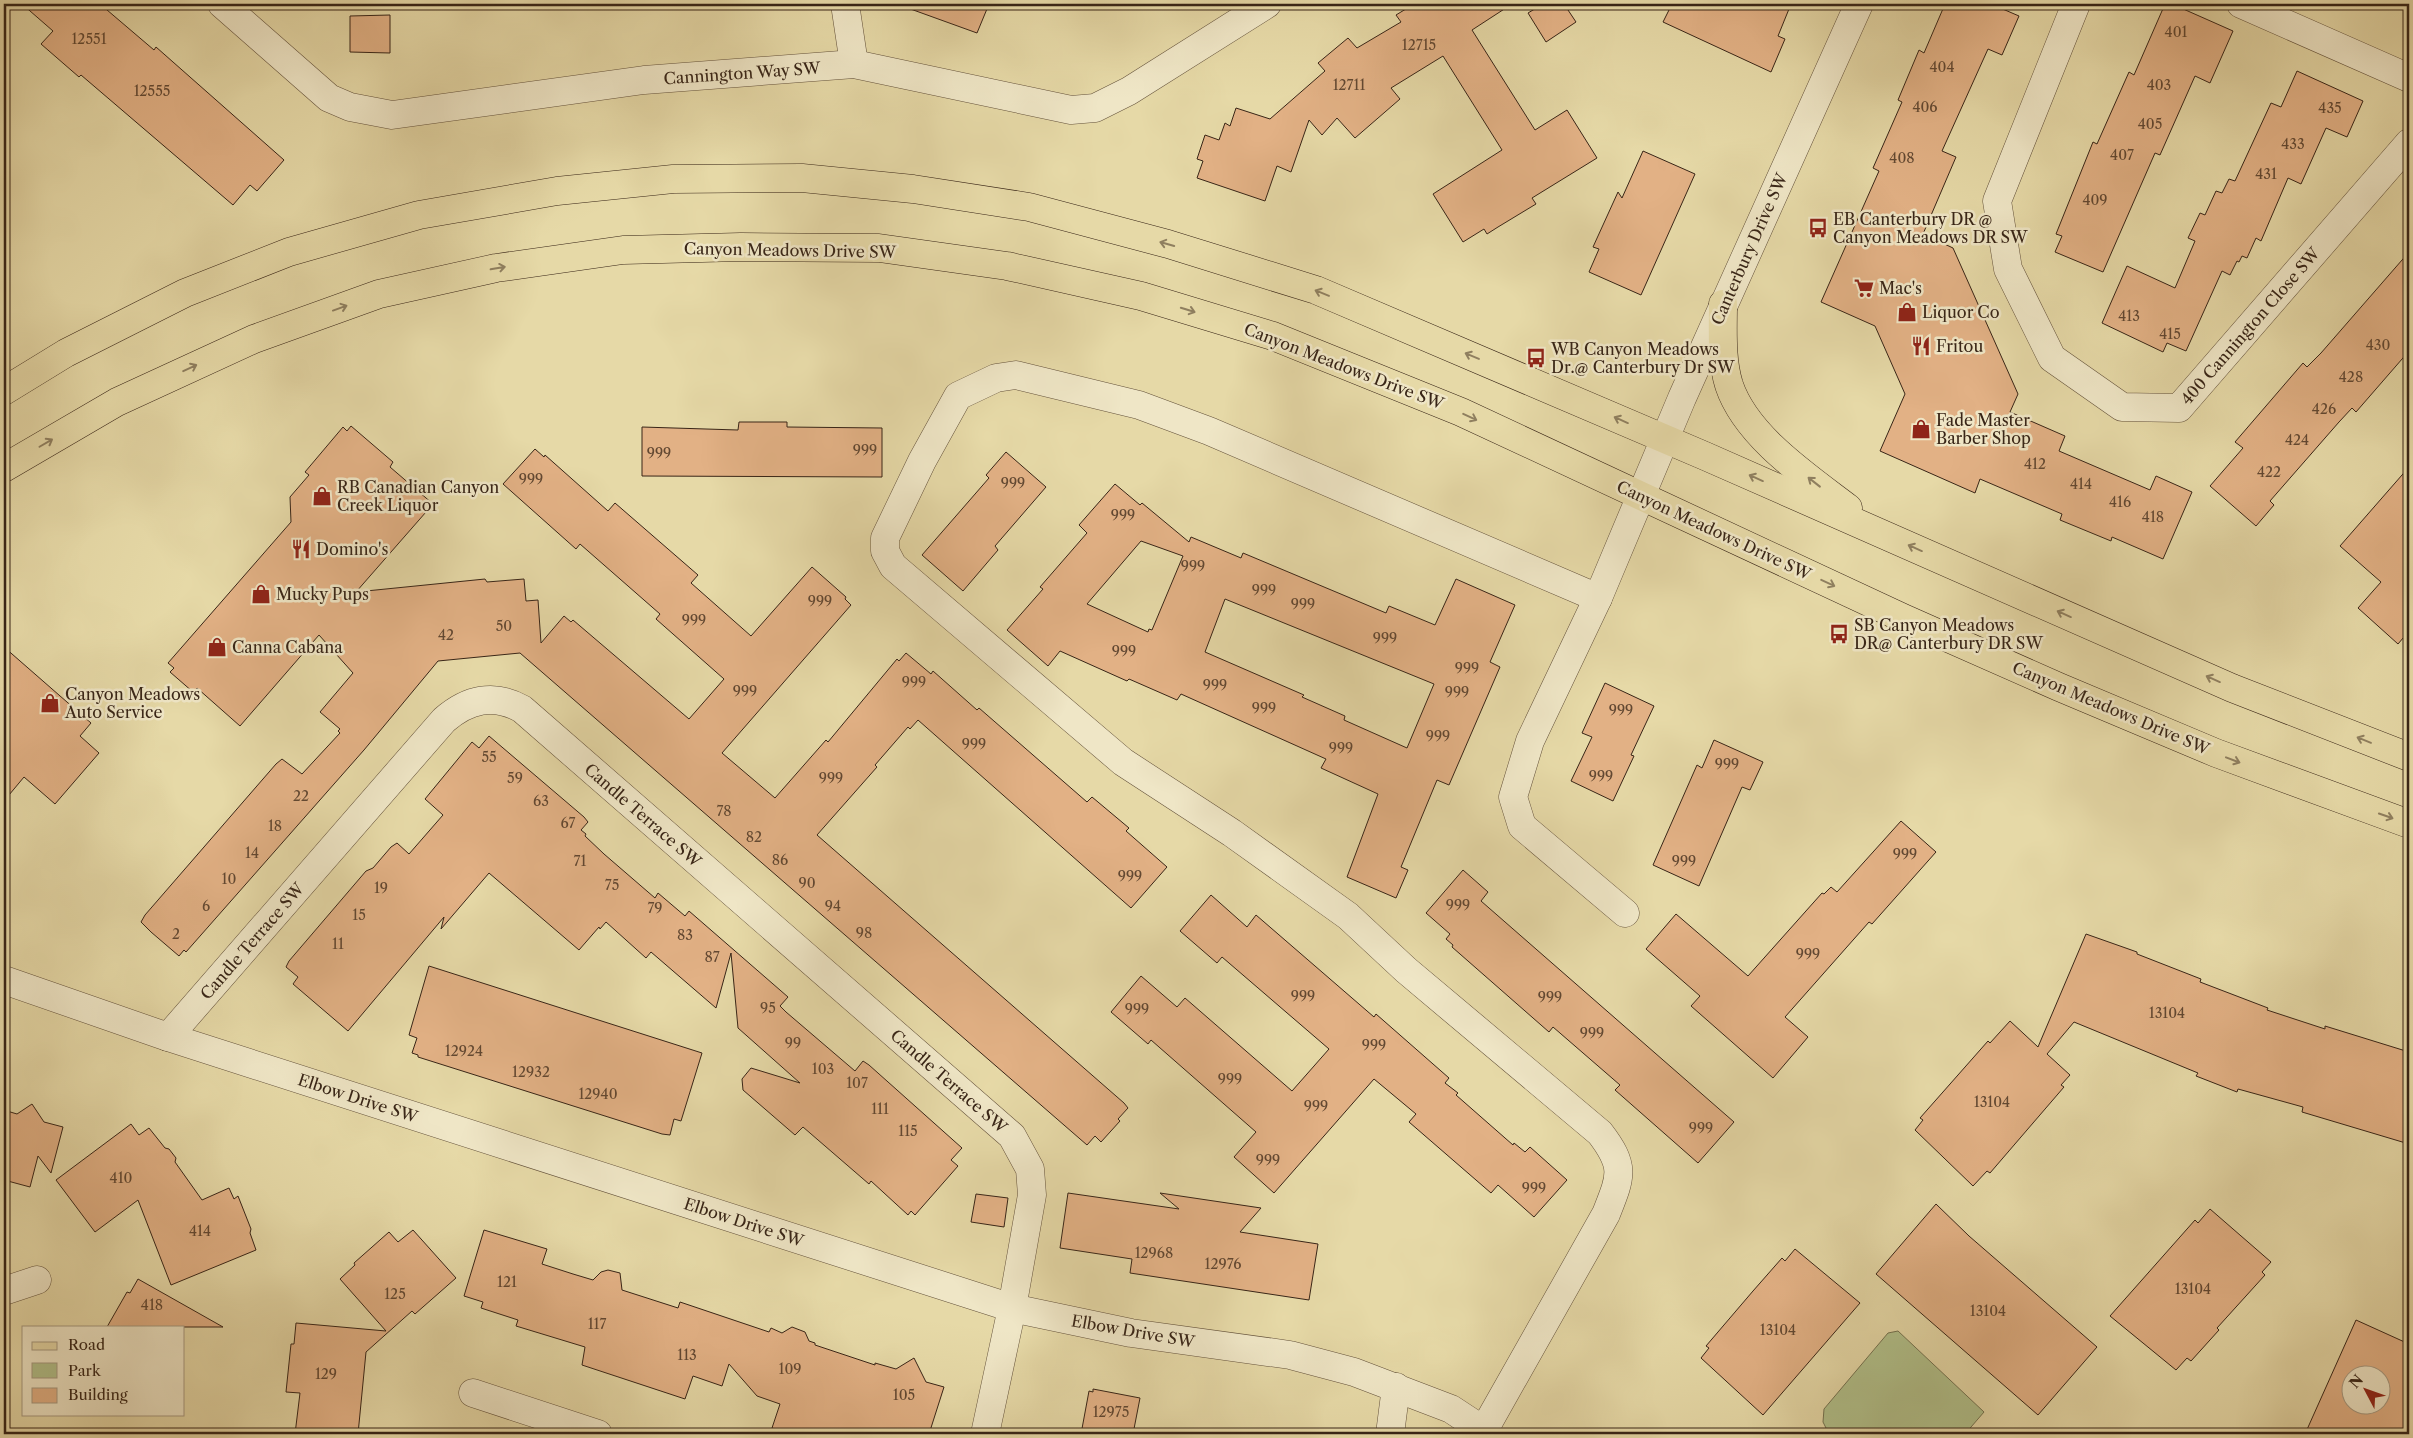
<svg xmlns="http://www.w3.org/2000/svg" width="2413" height="1438" viewBox="0 0 2413 1438" font-family="'Libre Caslon Text',serif">
  <rect width="100%" height="100%" fill="#e6d9a7"/>
  <filter id="stains"><feTurbulence type="fractalNoise" baseFrequency=".004" numOctaves="4"/><feColorMatrix values="0 0 0 0 .2 0 0 0 0 .09 0 0 0 0 .02 0 0 0 .5 -.17"/></filter>
  <radialGradient id="worn" r=".72"><stop offset=".6" stop-color="#630" stop-opacity="0"/><stop offset="1" stop-color="#630" stop-opacity=".3"/></radialGradient>
  <path fill="#b1c08a" stroke="#747250" d="M1898 1331 1984 1412 1965 1434H1829L1823 1422 1824 1409 1888 1333Z"/>
  <g fill="#e2b185" stroke="#382517" fill-rule="evenodd">
    <path d="M22 4H100L154 50 156 47 284 160 257 191 250 185 233 205 81 75 79 77 41 44 53 31Z"/>
    <path d="M906 4H989L977 33 905 7Z"/>
    <path d="M1414 4H1512L1472 30 1535 130 1567 110 1597 158 1532 198 1536 204 1498 227 1487 234 1484 229 1463 242 1433 194 1502 150 1443 56 1391 88 1400 99 1355 138 1337 118 1322 135 1309 120 1291 172 1277 166 1265 201 1197 178 1203 161 1197 159 1205 135 1219 140 1225 123 1230 126 1236 108 1270 119 1325 71 1318 63 1348 38 1357 48 1401 22 1396 15Z"/>
    <path d="M1543 4H1564L1576 22 1546 42 1528 13Z"/>
    <path d="M1672 4H1791L1778 36 1785 39 1771 72 1663 22Z"/>
    <path d="M1945 4H1991L2019 16 2002 55 1988 49 1942 151 1956 157 1923 234 1953 248 2018 394 2010 412 2065 436 2059 451 2150 490 2156 476 2192 492 2163 559 2112 537 2111 541 2060 520 2062 514 1980 479 1975 493 1880 451 1905 394 1875 326 1821 302 1879 171 1873 168 1902 102 1898 100 1919 50 1924 53Z"/>
    <path d="M2165 4H2172L2233 31 2210 83 2195 76 2160 155 2155 153 2103 272 2055 252 2062 236 2056 234 2093 142 2097 144 2129 72 2134 75Z"/>
    <path d="M390 15V53L350 52V16Z"/>
    <path d="M2297 71 2363 101 2347 137 2326 128 2301 184 2288 178 2261 241 2256 238 2247 258 2242 256 2239 262 2237 261 2230 275 2222 271 2186 351 2167 343 2163 352 2102 323 2127 266 2175 288 2195 241 2188 238 2200 213 2205 215 2216 191 2222 193 2229 179 2235 181 2271 103 2281 107Z"/>
    <path d="M1643 151 1695 174 1641 295 1589 272 1599 249 1593 247 1618 192 1622 198Z"/>
    <path d="M2409 252V351L2356 412 2352 408 2339 422 2270 501 2274 505 2256 526 2210 486 2243 448 2235 442 2303 363 2307 367 2321 353Z"/>
    <path d="M739 422H787V427L882 428V477L642 476V427L738 430Z"/>
    <path d="M351 426 393 462 390 467 433 504 356 592 485 579 487 582 524 579 526 601 538 600 541 643 564 616 571 622 573 620 689 719 724 679 656 619 660 614 580 544 576 549 503 484 535 449 544 457 545 455 608 511 615 503 698 575 691 583 751 636 812 567 846 597 845 599 851 605 722 753 775 798 826 740 828 742 897 659 899 661 906 653 931 674 933 671 977 710 979 708 1087 802 1092 797 1129 828 1126 831 1167 867 1131 908 918 720 910 729 908 727 875 765 877 767 817 835 1124 1103 1128 1108 1118 1119 1120 1121 1101 1142 1095 1136 1087 1145 520 653 438 661 364 750 186 952 184 950 179 956 151 932 141 922 145 915 276 764 282 759 302 774 340 733 338 731 340 729 320 712 353 673 319 635 240 726 197 688 193 692 170 672 174 668 168 663 291 522 290 497 309 475 305 472 343 427 347 431Z"/>
    <path d="M1006 452 1046 487 995 546 998 550 963 591 922 555 989 478 986 475Z"/>
    <path d="M2409 467V631L2398 644 2358 608 2381 582 2340 546Z"/>
    <path d="M1115 484 1140 505 1142 503 1189 542 1191 537 1241 558 1243 553 1386 613 1389 606 1435 625 1456 579 1515 605 1490 662 1500 667 1449 785 1437 780 1401 867 1408 870 1396 898 1347 877 1378 794 1321 768 1326 759 1181 694 1177 700 1129 679 1127 681 1060 651 1048 666 1007 630 1043 589 1040 587 1087 533 1079 525ZM1141 541 1183 556 1152 630 1149 629 1148 632 1087 604ZM1225 599 1434 684 1407 748 1344 720 1345 716 1302 697 1304 695 1205 652Z"/>
    <path d="M4 647 91 723 80 736 99 753 55 804 24 777 4 801Z"/>
    <path d="M1605 683 1654 706 1631 755 1634 756 1613 801 1571 781 1592 737 1582 733Z"/>
    <path d="M489 736 584 817 588 822 581 830 586 834 585 836 604 854 655 898 658 893 685 916 689 911 788 997 780 1006 786 1012 855 1071 863 1061 869 1065 962 1148 951 1160 958 1166 915 1215 911 1211 908 1215 871 1181 869 1184 803 1127 795 1135 743 1090 742 1079 751 1068 800 1083 738 1028 731 953 716 1008 651 952 646 958 606 922 600 929 599 927 579 950 489 873 441 929 444 917 348 1031 293 984 298 977 286 967 289 961 366 871 373 868 391 847 397 843 409 854 443 815 425 799 472 742 479 748Z"/>
    <path d="M1714 740 1763 762 1750 790 1742 787 1699 886 1653 865 1697 765 1702 768Z"/>
    <path d="M1901 821 1936 852 1872 924 1869 922 1785 1017 1808 1037 1773 1078 1691 1006 1700 996 1646 949 1676 914 1748 976 1822 893 1824 894 1831 887 1837 892Z"/>
    <path d="M1463 870 1488 892 1481 901 1734 1122 1698 1163 1615 1090 1620 1085 1553 1027 1549 1032 1452 947 1453 945 1446 939 1450 934 1426 913Z"/>
    <path d="M1211 895 1247 927 1256 915 1374 1017 1376 1014 1449 1078 1445 1083 1458 1093 1456 1095 1513 1145 1514 1143 1525 1152 1530 1147 1567 1180 1534 1217 1498 1185 1491 1193 1409 1122 1416 1114 1374 1079 1274 1193 1234 1157 1256 1132 1151 1040 1148 1044 1111 1012 1141 976 1177 1007 1185 998 1292 1091 1329 1049 1222 957 1217 963 1180 931Z"/>
    <path d="M2086 934 2137 952V954L2201 979 2200 982 2268 1008 2267 1010 2325 1029V1026L2409 1052V1144L2302 1112 2303 1107 2238 1089 2237 1092 2196 1076 2198 1073 2074 1022 2047 1054 2070 1075 2061 1085 2064 1087 1990 1173 1987 1171 1973 1186 1915 1130 1923 1120 1920 1118 1988 1041 1990 1043 2010 1021 2038 1047Z"/>
    <path d="M429 966 702 1053 681 1121 674 1119 670 1135 662 1134 418 1057V1055L412 1053 417 1038 409 1035Z"/>
    <path d="M32 1104 44 1122 63 1127 51 1173 38 1156 30 1187 4 1180V1125L7 1111 17 1114Z"/>
    <path d="M131 1124 139 1135 149 1128 165 1148 169 1149 176 1158 175 1162 202 1200 229 1188 234 1199 238 1196 251 1229 250 1233 256 1250 171 1285 138 1200 95 1232 56 1180Z"/>
    <path d="M1068 1193 1179 1209 1160 1193 1261 1208 1240 1232 1318 1244 1309 1300 1130 1273 1132 1259 1060 1248Z"/>
    <path d="M976 1194 1008 1198 1004 1227 971 1222Z"/>
    <path d="M1936 1204 1969 1236 2097 1347 2038 1415 1876 1274Z"/>
    <path d="M2210 1209 2271 1262 2262 1272 2265 1275 2217 1328 2219 1330 2191 1361 2187 1358 2176 1370 2110 1316 2195 1220 2198 1223Z"/>
    <path d="M413 1230 456 1278 415 1314 412 1311 366 1352 358 1434H295L300 1393 286 1392 291 1344H294L296 1323 386 1331 340 1279 355 1265 354 1263 389 1232 398 1242Z"/>
    <path d="M484 1230 547 1249 542 1264 573 1274 593 1280 601 1272 608 1270 620 1273 622 1290 678 1308 680 1302 769 1332 771 1328 782 1333 792 1327 805 1332 809 1341 815 1343V1345L875 1365V1363L896 1369 914 1358 926 1382 944 1387 929 1434H793L772 1428 780 1404 757 1396 729 1364 722 1386 693 1376 685 1399 582 1365 585 1347 516 1326 518 1320 481 1308 483 1302 464 1296Z"/>
    <path d="M1795 1249 1860 1303 1763 1415 1701 1358 1709 1348 1706 1346 1753 1291 1782 1258 1785 1261Z"/>
    <path d="M138 1279 223 1327H107L127 1292 130 1293Z"/>
    <path d="M2356 1320 2409 1344V1434H2305ZM2350 1376H2380V1406H2350Z"/>
    <path d="M1093 1389 1140 1398 1133 1434H1081L1089 1391 1093 1392Z"/>
  </g>
  <g fill="none" stroke-linecap="round" stroke-linejoin="round">
    <defs>
      <g id="minor">
        <path d="M222 4 329 98 350 107 392 115 644 80 854 64 1071 110 1095 108 1129 91 1267 4"/>
        <path d="M845 4 854 64"/>
        <path d="M2076 4 1997 201 2008 269 2052 358 2122 407 2179 408 2409 143"/>
        <path d="M2241 4 2409 78"/>
        <path d="M1598 598 1530 741 1513 797 1522 826 1625 913"/>
        <path d="M4 980 168 1037 1012 1308 1131 1333 1290 1355 1354 1372 1451 1409 1489 1434"/>
        <path d="M168 1037 444 720C468 699 494 693 522 709L1012 1136 1030 1169 1032 1195 1012 1308 985 1434"/>
        <path d="M4 1291 37 1280"/>
        <path d="M473 1393 598 1434"/>
        <path d="M1484 1430 1606 1214C1621 1176 1626 1167 1600 1133L1406 970 1348 916 1232 833 1123 762 893 566 885 551V538L922 461 958 396 996 378 1016 375 1139 405 1209 431 1598 598 1682 398 1859 4"/>
        <path d="M1390 1434 1396 1387"/>
      </g>
      <g id="major">
        <path d="M1723 304C1723 330 1721 359 1729 385 1746 436 1806 476 1848 508"/>
        <path d="M4 391 66 353 185 293 289 252 419 215 557 191 673 179 802 178 913 189 1029 207 1168 244 1316 290 1705 456 2232 688 2409 757"/>
        <path d="M4 468 117 402 254 339 379 294 496 268 623 250 741 247 879 248 1007 266 1141 296 1273 336 1461 412 1903 618 2059 687 2216 753 2409 824"/>
      </g>
    </defs>
    <use href="#minor" stroke="#64523b" stroke-width="29"/>
    <use href="#major" stroke="#382517" stroke-width="29"/>
    <use href="#minor" stroke="#efe6c6" stroke-width="28"/>
    <use href="#major" stroke="#e6d9a7" stroke-width="28"/>
  </g>
  <defs><path id="oneway-shaft" d="M-6 0H5M1.5-3L5.5 0L1.5 3" fill="none" stroke-width="1.6" stroke-linecap="round" stroke-linejoin="round" transform="scale(1.25)"/></defs>
  <g stroke="#8f7f5f">
    <use href="#oneway-shaft" transform="translate(1167 244) rotate(-164)"/>
    <use href="#oneway-shaft" transform="translate(498 268) rotate(-10)"/>
    <use href="#oneway-shaft" transform="translate(1322 293) rotate(-158)"/>
    <use href="#oneway-shaft" transform="translate(340 308) rotate(-20)"/>
    <use href="#oneway-shaft" transform="translate(1188 310) rotate(17)"/>
    <use href="#oneway-shaft" transform="translate(1472 356) rotate(-157)"/>
    <use href="#oneway-shaft" transform="translate(190 368) rotate(-25)"/>
    <use href="#oneway-shaft" transform="translate(1470 417) rotate(25)"/>
    <use href="#oneway-shaft" transform="translate(1621 420) rotate(-156)"/>
    <use href="#oneway-shaft" transform="translate(46 443) rotate(-30)"/>
    <use href="#oneway-shaft" transform="translate(1756 478) rotate(-156)"/>
    <use href="#oneway-shaft" transform="translate(1814 482) rotate(-142)"/>
    <use href="#oneway-shaft" transform="translate(1915 548) rotate(-156)"/>
    <use href="#oneway-shaft" transform="translate(1828 583) rotate(25)"/>
    <use href="#oneway-shaft" transform="translate(2064 614) rotate(-156)"/>
    <use href="#oneway-shaft" transform="translate(2213 679) rotate(-156)"/>
    <use href="#oneway-shaft" transform="translate(2364 740) rotate(-158)"/>
    <use href="#oneway-shaft" transform="translate(2233 760) rotate(21)"/>
    <use href="#oneway-shaft" transform="translate(2386 816) rotate(19)"/>
  </g>
  <defs>
    <symbol id="bus-bare" viewBox="-9 -9 18 18"><path d="M-5-6H5V4H4V6H2V4H-2V6H-4V4H-5ZM-3.5-4V0h7V-4ZM-3.5 1.2v1.5H-2V1.2ZM2 1.2v1.5H3.5V1.2Z" fill="#8f2418" stroke="#efe6c6" stroke-width="2.5" paint-order="stroke"/></symbol>
    <symbol id="supermarket-bare" viewBox="-9 -9 18 18"><path d="M-6-5.5h2.5l.6 2H6L4.5 2H-2.5L-4.4-4H-6ZM-1.5 3.2a1.3 1.3 0 1 0 .1 0ZM3 3.2a1.3 1.3 0 1 0 .1 0Z" fill="#8f2418" stroke="#efe6c6" stroke-width="2.5" paint-order="stroke"/></symbol>
    <symbol id="shop-bare" viewBox="-9 -9 18 18"><path d="M-5-2.5h2.3a2.7 3.5 0 0 1 5.4 0H5L5.5 6h-11ZM-1.5-2.5h3a1.5 2.3 0 0 0-3 0Z" fill="#8f2418" stroke="#efe6c6" stroke-width="2.5" paint-order="stroke"/></symbol>
    <symbol id="restaurant-bare" viewBox="-9 -9 18 18"><path d="M-5-6h1v4h1v-4h1v4h1v-4h1v5L-1.5 .5V6h-2V.5L-5-1ZM5-6V6H3V1.5H1.5Q1.5-4 5-6Z" fill="#8f2418" stroke="#efe6c6" stroke-width="2.5" paint-order="stroke"/></symbol>
  </defs>
  <g fill-rule="evenodd">
    <use href="#bus-bare" x="1804" y="214" width="28" height="28"/>
    <use href="#supermarket-bare" x="1850" y="274" width="28" height="28"/>
    <use href="#shop-bare" x="1893" y="298" width="28" height="28"/>
    <use href="#restaurant-bare" x="1907" y="332" width="28" height="28"/>
    <use href="#bus-bare" x="1522" y="344" width="28" height="28"/>
    <use href="#shop-bare" x="1907" y="415" width="28" height="28"/>
    <use href="#shop-bare" x="308" y="482" width="28" height="28"/>
    <use href="#restaurant-bare" x="287" y="535" width="28" height="28"/>
    <use href="#shop-bare" x="247" y="580" width="28" height="28"/>
    <use href="#bus-bare" x="1825" y="620" width="28" height="28"/>
    <use href="#shop-bare" x="203" y="633" width="28" height="28"/>
    <use href="#shop-bare" x="36" y="689" width="28" height="28"/>
  </g>
  <g text-anchor="middle" stroke-width="5" stroke-linejoin="round" paint-order="stroke">
    <g font-size="14" fill="#624832">
      <text x="2176" y="37">401</text>
      <text x="89" y="44">12551</text>
      <text x="1419" y="50">12715</text>
      <text x="1942" y="72">404</text>
      <text x="1349" y="90">12711</text>
      <text x="2159" y="90">403</text>
      <text x="152" y="96">12555</text>
      <text x="1925" y="112">406</text>
      <text x="2330" y="113">435</text>
      <text x="2150" y="129">405</text>
      <text x="2293" y="149">433</text>
      <text x="2122" y="160">407</text>
      <text x="1902" y="163">408</text>
      <text x="2266" y="179">431</text>
      <text x="2095" y="205">409</text>
      <text x="2129" y="321">413</text>
      <text x="2170" y="339">415</text>
      <text x="2378" y="350">430</text>
      <text x="2351" y="382">428</text>
      <text x="2324" y="414">426</text>
      <text x="2297" y="445">424</text>
      <text x="865" y="455">999</text>
      <text x="659" y="458">999</text>
      <text x="2035" y="469">412</text>
      <text x="2269" y="477">422</text>
      <text x="531" y="484">999</text>
      <text x="1013" y="488">999</text>
      <text x="2081" y="489">414</text>
      <text x="2120" y="507">416</text>
      <text x="1123" y="520">999</text>
      <text x="2153" y="522">418</text>
      <text x="1193" y="571">999</text>
      <text x="1264" y="595">999</text>
      <text x="820" y="606">999</text>
      <text x="1303" y="609">999</text>
      <text x="694" y="625">999</text>
      <text x="504" y="631">50</text>
      <text x="446" y="640">42</text>
      <text x="1385" y="643">999</text>
      <text x="1124" y="656">999</text>
      <text x="1467" y="673">999</text>
      <text x="914" y="687">999</text>
      <text x="1215" y="690">999</text>
      <text x="745" y="696">999</text>
      <text x="1457" y="697">999</text>
      <text x="1264" y="713">999</text>
      <text x="1621" y="715">999</text>
      <text x="1438" y="741">999</text>
      <text x="974" y="749">999</text>
      <text x="1341" y="753">999</text>
      <text x="489" y="762">55</text>
      <text x="1727" y="769">999</text>
      <text x="1601" y="781">999</text>
      <text x="515" y="783">59</text>
      <text x="831" y="783">999</text>
      <text x="301" y="801">22</text>
      <text x="541" y="806">63</text>
      <text x="724" y="816">78</text>
      <text x="568" y="828">67</text>
      <text x="275" y="831">18</text>
      <text x="754" y="842">82</text>
      <text x="252" y="858">14</text>
      <text x="1905" y="859">999</text>
      <text x="780" y="865">86</text>
      <text x="580" y="866">71</text>
      <text x="1684" y="866">999</text>
      <text x="1130" y="881">999</text>
      <text x="229" y="884">10</text>
      <text x="807" y="888">90</text>
      <text x="612" y="890">75</text>
      <text x="381" y="893">19</text>
      <text x="1458" y="910">999</text>
      <text x="206" y="911">6</text>
      <text x="833" y="911">94</text>
      <text x="655" y="913">79</text>
      <text x="359" y="920">15</text>
      <text x="864" y="938">98</text>
      <text x="176" y="939">2</text>
      <text x="685" y="940">83</text>
      <text x="338" y="949">11</text>
      <text x="1808" y="959">999</text>
      <text x="712" y="962">87</text>
      <text x="1303" y="1001">999</text>
      <text x="1550" y="1002">999</text>
      <text x="768" y="1013">95</text>
      <text x="1137" y="1014">999</text>
      <text x="2167" y="1018">13104</text>
      <text x="1592" y="1038">999</text>
      <text x="793" y="1048">99</text>
      <text x="1374" y="1050">999</text>
      <text x="464" y="1056">12924</text>
      <text x="823" y="1074">103</text>
      <text x="531" y="1077">12932</text>
      <text x="1230" y="1084">999</text>
      <text x="857" y="1088">107</text>
      <text x="598" y="1099">12940</text>
      <text x="1992" y="1107">13104</text>
      <text x="1316" y="1111">999</text>
      <text x="880" y="1114">111</text>
      <text x="1701" y="1133">999</text>
      <text x="908" y="1136">115</text>
      <text x="1268" y="1165">999</text>
      <text x="121" y="1183">410</text>
      <text x="1534" y="1193">999</text>
      <text x="200" y="1236">414</text>
      <text x="1154" y="1258">12968</text>
      <text x="1223" y="1269">12976</text>
      <text x="507" y="1287">121</text>
      <text x="2193" y="1294">13104</text>
      <text x="395" y="1299">125</text>
      <text x="152" y="1310">418</text>
      <text x="1988" y="1316">13104</text>
      <text x="597" y="1329">117</text>
      <text x="1778" y="1335">13104</text>
      <text x="687" y="1360">113</text>
      <text x="790" y="1374">109</text>
      <text x="326" y="1379">129</text>
      <text x="904" y="1400">105</text>
      <text x="1111" y="1417">12975</text>
    </g>
    <g font-size="16" fill="#382517" stroke="#efe6c6">
      <text transform="translate(742 73) rotate(-4)" y="6">Cannington Way SW</text>
      <text transform="translate(1749 249) rotate(-66)" y="6">Canterbury Drive SW</text>
      <text transform="translate(790 250) rotate(1)" y="6">Canyon Meadows Drive SW</text>
      <text transform="translate(2250 326) rotate(-49)" y="6">400 Cannington Close SW</text>
      <text transform="translate(1344 366) rotate(21)" y="6">Canyon Meadows Drive SW</text>
      <text transform="translate(1714 530) rotate(25)" y="6">Canyon Meadows Drive SW</text>
      <text transform="translate(2111 708) rotate(23)" y="6">Canyon Meadows Drive SW</text>
      <text transform="translate(643 815) rotate(41)" y="6">Candle Terrace SW</text>
      <text transform="translate(252 941) rotate(-49)" y="6">Candle Terrace SW</text>
      <text transform="translate(949 1081) rotate(41)" y="6">Candle Terrace SW</text>
      <text transform="translate(358 1098) rotate(18)" y="6">Elbow Drive SW</text>
      <text transform="translate(744 1222) rotate(18)" y="6">Elbow Drive SW</text>
      <text transform="translate(1133 1331) rotate(10)" y="6">Elbow Drive SW</text>
    </g>
    <g font-size="16" fill="#382517" stroke="#efe6c6" text-anchor="start">
      <text x="1833" y="225">EB Canterbury DR @<tspan x="1833" dy="18">Canyon Meadows DR SW</tspan></text>
      <text x="1879" y="294">Mac's</text>
      <text x="1922" y="318">Liquor Co</text>
      <text x="1936" y="352">Fritou</text>
      <text x="1551" y="355">WB Canyon Meadows<tspan x="1551" dy="18">Dr.@ Canterbury Dr SW</tspan></text>
      <text x="1936" y="426">Fade Master<tspan x="1936" dy="18">Barber Shop</tspan></text>
      <text x="337" y="493">RB Canadian Canyon<tspan x="337" dy="18">Creek Liquor</tspan></text>
      <text x="316" y="555">Domino's</text>
      <text x="276" y="600">Mucky Pups</text>
      <text x="1854" y="631">SB Canyon Meadows<tspan x="1854" dy="18">DR@ Canterbury DR SW</tspan></text>
      <text x="232" y="653">Canna Cabana</text>
      <text x="65" y="700">Canyon Meadows<tspan x="65" dy="18">Auto Service</tspan></text>
    </g>
  </g>
  <rect width="2413" height="1438" fill="none" stroke="#e6d9a7" stroke-width="20"/>
  <rect x="5" y="5" width="2403" height="1428" fill="none" stroke="#382517" stroke-width="2.5"/>
  <rect x="10" y="10" width="2393" height="1418" fill="none" stroke="#382517"/>
  <rect x="22" y="1326" width="162" height="90" fill="#efe6c6" stroke="#a69980"/>
  <rect x="32" y="1342" width="25" height="8" fill="#e6d9a7" stroke="#a69980"/>
  <text x="68" y="1350" font-size="15" fill="#382517">Road</text>
  <rect x="32" y="1363" width="25" height="15" fill="#b1c08a" stroke="#a69980"/>
  <text x="68" y="1376" font-size="15" fill="#382517">Park</text>
  <rect x="32" y="1388" width="25" height="15" fill="#e2b185" stroke="#a69980"/>
  <text x="68" y="1400" font-size="15" fill="#382517">Building</text>
  <g transform="translate(2366 1390) rotate(311)"><circle r="24" fill="#efe6c6" stroke="#a69980"/>
  <path d="M0-4L9 19L0 12L-9 19Z" fill="#8f2418"/>
  <text y="-8" font-size="14" font-weight="bold" text-anchor="middle" fill="#382517">N</text>
  </g>
  <rect width="100%" height="100%" filter="url(#stains)"/>
  <rect width="100%" height="100%" fill="url(#worn)"/>
</svg>
